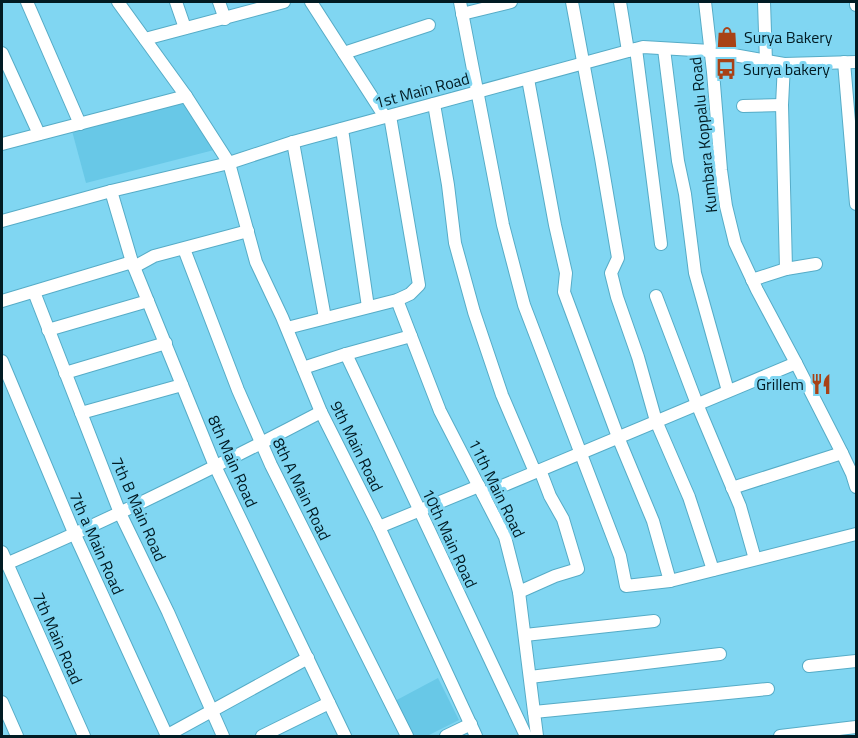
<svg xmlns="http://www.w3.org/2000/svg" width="858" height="738" viewBox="0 0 858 738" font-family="'Titillium Web',sans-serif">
  <rect width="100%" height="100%" fill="#80d6f2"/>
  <g fill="#68c8e7">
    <path d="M183 103 214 150 86 183 72 131Z"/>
    <path d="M438 678 459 720 427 736H411L393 702Z"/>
  </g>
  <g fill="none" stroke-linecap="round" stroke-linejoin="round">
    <defs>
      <g id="minor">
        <path d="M27 2 80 124"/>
        <path d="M118 2 186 96 229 163 256 262 282 317 321 412 379 527 476 736"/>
        <path d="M176 2 185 28"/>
        <path d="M219 2 225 19"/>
        <path d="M311 2 385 117"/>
        <path d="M460 2 503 225 524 305 620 556 626 586 670 581 856 534"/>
        <path d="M572 2 601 158 618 258 611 273 617 297 638 357 656 421 689 497 713 570"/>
        <path d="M620 2 628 51"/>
        <path d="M705 2 713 72 721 170 726 206 735 243 757 290 796 363 842 453 852 474 856 487"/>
        <path d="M764 2 766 62"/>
        <path d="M856 2V5"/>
        <path d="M462 14 511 2"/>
        <path d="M145 39 284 2"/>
        <path d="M636 49 661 244"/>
        <path d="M664 49 678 161 685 194 695 273 728 391"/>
        <path d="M2 53 39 134"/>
        <path d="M344 53 429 25"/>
        <path d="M844 62 856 204"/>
        <path d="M784 64 782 105 786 269"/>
        <path d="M528 79 555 225 566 273 564 292 618 437 653 521 670 581"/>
        <path d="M434 104 448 185 455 243 474 312 502 395 535 472"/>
        <path d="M743 106 782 105"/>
        <path d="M342 129 368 307"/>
        <path d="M293 142 325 318"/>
        <path d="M2 144 186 96"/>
        <path d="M111 191 132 262 215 466 345 736"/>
        <path d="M2 221 111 191 229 163 293 142 643 47 711 51 784 64 856 62"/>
        <path d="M184 249 238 390 271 465 407 736"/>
        <path d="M134 267 154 256 248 231"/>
        <path d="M752 280 786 269 816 264"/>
        <path d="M34 292 120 513 168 612 223 736"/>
        <path d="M656 296 697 404 740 506 755 559"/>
        <path d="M397 300 440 411 505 537 519 592 537 736"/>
        <path d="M2 301 132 262"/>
        <path d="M287 328 397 300 410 294 419 285 390 116"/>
        <path d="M48 330 148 301"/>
        <path d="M346 354 526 736"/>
        <path d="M2 361 75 535 167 736"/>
        <path d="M303 368 346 354 411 336"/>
        <path d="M65 373 166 343"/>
        <path d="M81 413 182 385"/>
        <path d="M732 488 842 453"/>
        <path d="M483 494 796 363"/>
        <path d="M379 527 479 486"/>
        <path d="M2 552 84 736"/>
        <path d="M6 564C114 518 218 466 321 412"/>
        <path d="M519 592 555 576 578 569 563 519 550 496 540 470"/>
        <path d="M525 635 654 621"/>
        <path d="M809 666 856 661"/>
        <path d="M530 677 720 654"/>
        <path d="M2 702 17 736"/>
        <path d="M534 712 768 689"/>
        <path d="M166 736 308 658"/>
        <path d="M262 736 329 703"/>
        <path d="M446 736 471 724"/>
        <path d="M780 736 856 727"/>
      </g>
    </defs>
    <use href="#minor" stroke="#56acc7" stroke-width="14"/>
    <use href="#minor" stroke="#fff" stroke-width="12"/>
  </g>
  <defs>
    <symbol id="shop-bare" viewBox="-9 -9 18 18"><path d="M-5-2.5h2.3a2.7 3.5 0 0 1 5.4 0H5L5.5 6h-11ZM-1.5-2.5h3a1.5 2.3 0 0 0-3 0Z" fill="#a84216" stroke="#80d6f2" stroke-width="2.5" paint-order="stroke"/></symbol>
    <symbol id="bus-bare" viewBox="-9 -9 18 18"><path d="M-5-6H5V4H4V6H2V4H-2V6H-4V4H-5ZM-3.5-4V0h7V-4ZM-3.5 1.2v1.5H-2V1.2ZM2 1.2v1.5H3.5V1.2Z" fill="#a84216" stroke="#80d6f2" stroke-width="2.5" paint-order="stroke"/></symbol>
    <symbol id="restaurant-bare" viewBox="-9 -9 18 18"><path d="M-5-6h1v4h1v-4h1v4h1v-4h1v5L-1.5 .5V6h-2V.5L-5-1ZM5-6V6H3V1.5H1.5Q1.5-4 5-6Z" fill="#a84216" stroke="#80d6f2" stroke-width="2.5" paint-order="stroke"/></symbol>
  </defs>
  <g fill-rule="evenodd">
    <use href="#shop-bare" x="712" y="22" width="30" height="30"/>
    <use href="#bus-bare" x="711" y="54" width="30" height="30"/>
    <use href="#restaurant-bare" x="806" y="369" width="30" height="30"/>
  </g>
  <g text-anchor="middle" stroke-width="6" stroke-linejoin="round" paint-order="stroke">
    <g font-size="16" fill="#011b23" stroke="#80d6f2" text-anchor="start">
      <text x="744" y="43">Surya Bakery</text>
      <text x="743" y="75">Surya bakery</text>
      <text x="804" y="390" text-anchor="end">Grillem</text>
    </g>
    <g font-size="16" fill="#011b23" stroke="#80d6f2">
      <text transform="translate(422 90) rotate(-15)" y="6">1st Main Road</text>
      <text transform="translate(703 135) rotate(-96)" y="6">Kumbara Koppalu Road</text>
      <text transform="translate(357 446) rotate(64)" y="6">9th Main Road</text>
      <text transform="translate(233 461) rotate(66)" y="6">8th Main Road</text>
      <text transform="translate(497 488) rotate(64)" y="6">11th Main Road</text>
      <text transform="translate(302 489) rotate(64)" y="6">8th A Main Road</text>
      <text transform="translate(139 509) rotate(66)" y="6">7th B Main Road</text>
      <text transform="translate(450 538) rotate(65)" y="6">10th Main Road</text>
      <text transform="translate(97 543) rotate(66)" y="6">7th a Main Road</text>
      <text transform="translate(58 638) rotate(66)" y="6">7th Main Road</text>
    </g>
  </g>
  <rect width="858" height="738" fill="none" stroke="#011b23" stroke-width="6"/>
</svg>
